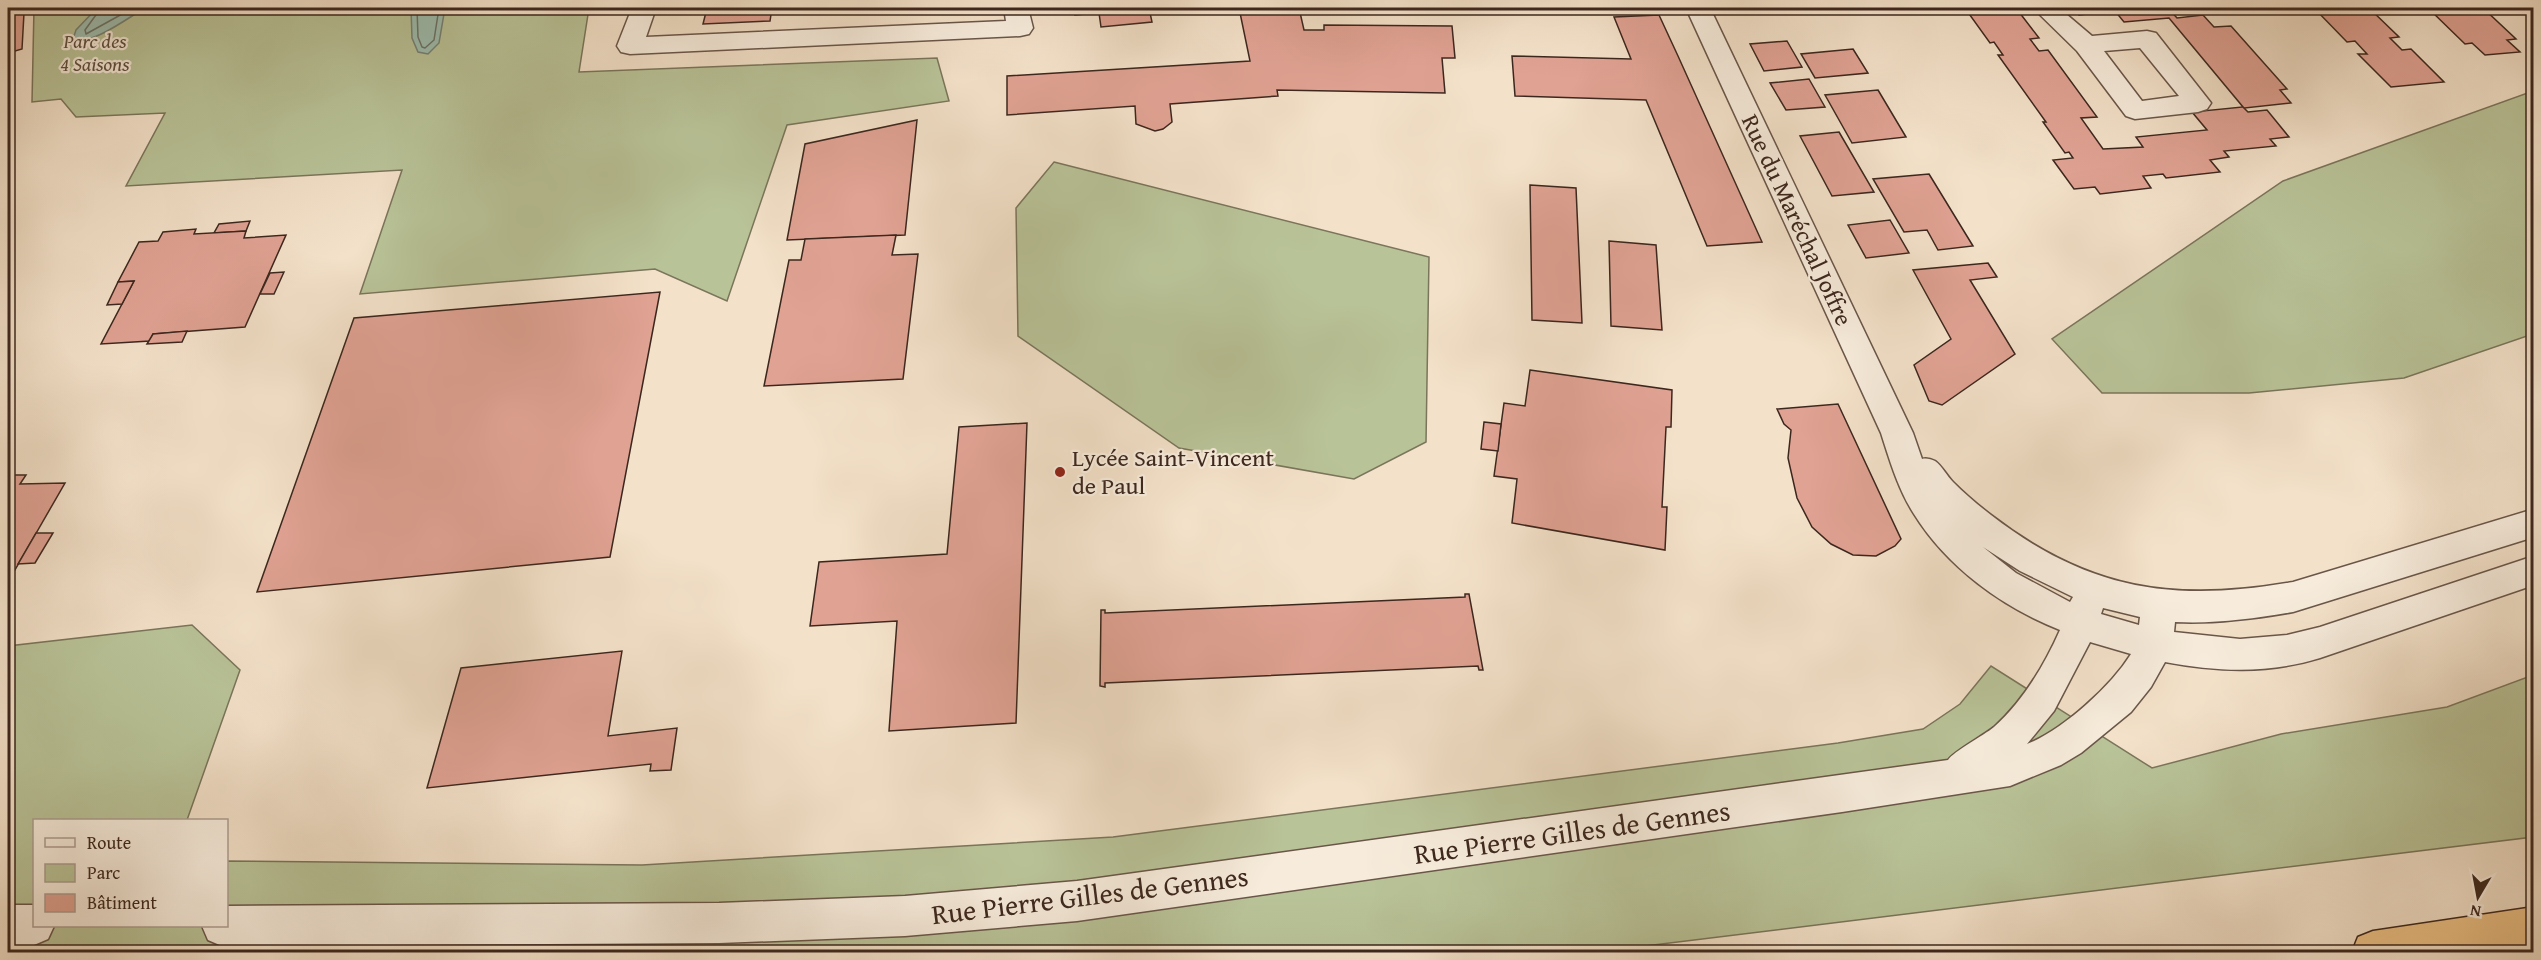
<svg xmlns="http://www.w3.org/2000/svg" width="2541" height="960" viewBox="0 0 2541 960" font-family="'Gentium Book Plus',serif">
  <rect width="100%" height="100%" fill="#f3e1c9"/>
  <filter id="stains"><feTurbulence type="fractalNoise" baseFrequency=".00333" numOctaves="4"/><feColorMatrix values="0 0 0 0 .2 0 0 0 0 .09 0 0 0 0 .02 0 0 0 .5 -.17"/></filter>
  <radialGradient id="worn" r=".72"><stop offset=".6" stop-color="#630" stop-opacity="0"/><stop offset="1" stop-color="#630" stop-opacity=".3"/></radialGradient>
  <g fill="#b9c398" stroke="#7a755b" stroke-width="1.5">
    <path d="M34 8H589L579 72 937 58 949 101 787 125 727 301 655 269 360 294 402 170 126 186 165 113 76 117 61 99 32 102Z"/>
    <path d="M2533 91V334L2404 378 2249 393H2102L2052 339 2283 181Z"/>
    <path d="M1054 162 1429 257 1426 442 1354 479 1179 448 1018 336 1016 208Z"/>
    <path d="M192 625 240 670 187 820H34V926H226L227 861 642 865 1113 837 1838 743 1923 729 1960 704 1991 666 2152 768 2281 734 2447 707 2533 675V837L1596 952H8V646Z"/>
  </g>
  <g fill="#9dbeb0" stroke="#768276" stroke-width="1.5">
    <path d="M97 8H145C129 17 90 47 73 39L76 30Z"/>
    <path d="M411 8H445L439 43 428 54 418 52 412 38Z"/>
  </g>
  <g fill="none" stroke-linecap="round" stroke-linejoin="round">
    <g stroke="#6c7267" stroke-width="1.5">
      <path d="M101 8 85 30 86 34 133 8"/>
      <path d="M417 8 418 37 422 47 425 48 434 40 439 8"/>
    </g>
  </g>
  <g fill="#e0a293" stroke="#3c271e" stroke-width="1.5">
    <path d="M8 8H28V12L24 13 22 49 8 53V63Z"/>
    <path d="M707 8H772L770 21 703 24Z"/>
    <path d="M1075 8H1149L1152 22 1101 27 1099 13 1075 15Z"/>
    <path d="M1239 8H1299L1304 30H1324V25L1452 26 1455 58H1442L1445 93 1277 90 1278 96 1170 104 1172 122 1163 129 1155 131 1136 124 1135 106 1007 115V76L1250 61Z"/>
    <path d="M1970 8H2016L2039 38 2030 39 2039 51 2048 50 2097 117 2081 118 2103 149 2143 147 2136 137 2207 130 2192 112 2243 107 2169 18 2124 22 2115 11 2079 15 2073 8H2168L2177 18 2203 15 2214 27 2231 26 2287 89 2280 90 2291 103 2244 108 2248 112 2267 110 2289 137 2270 139 2276 146 2224 151 2229 157 2210 160 2220 172 2166 178 2163 174 2143 176 2151 188 2100 194 2095 187 2074 189 2053 160 2073 158 2069 152 2065 153 2043 122H2046L1998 55H2003L1994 42 1990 43 1967 11H1973Z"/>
    <path d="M2314 8H2369L2399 37 2390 38 2402 50 2411 49 2444 82 2391 87 2358 54H2367L2355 41 2347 42Z"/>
    <path d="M2428 8H2483L2516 39 2507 40 2520 52 2485 55 2472 43 2465 44Z"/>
    <path d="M1659 15 1678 56 1762 242 1707 246 1646 100 1515 96 1512 56 1631 59 1614 17Z"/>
    <path d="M1787 41 1802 67 1764 71 1750 44Z"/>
    <path d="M1853 49 1868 73 1815 78 1801 54Z"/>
    <path d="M1809 79 1825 107 1786 110 1770 83Z"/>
    <path d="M1878 90 1906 137 1852 143 1825 95Z"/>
    <path d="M917 120 905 235 787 240 805 144Z"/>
    <path d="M1839 132 1874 192 1832 196 1800 136Z"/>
    <path d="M1929 174 1973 246 1938 250 1927 230 1904 232 1873 179Z"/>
    <path d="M1530 185 1576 188 1582 323 1532 320Z"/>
    <path d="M1890 220 1909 253 1866 258 1848 225Z"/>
    <path d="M250 221 246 231 214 233 219 224Z"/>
    <path d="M196 229 194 234 246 231 244 238 286 235 245 327 153 334 150 341 101 344 134 281 118 282 139 242 158 241 163 232Z"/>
    <path d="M896 235 892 255 918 254 903 379 764 386 789 260H801L805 239Z"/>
    <path d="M1609 241 1656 245 1662 330 1611 326Z"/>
    <path d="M1988 263 1997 277 1970 280 2015 354 1942 405 1929 401 1914 365 1951 339 1913 270Z"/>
    <path d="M284 272 274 294H260L270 273Z"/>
    <path d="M134 281 122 304 107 305 118 282Z"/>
    <path d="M660 292 610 557 257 592 354 318Z"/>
    <path d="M187 331 182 342 147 344 153 334Z"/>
    <path d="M1530 370 1672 390 1671 427H1666L1662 507H1667L1665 550 1512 523 1517 479 1494 476 1504 403 1525 406Z"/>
    <path d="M1838 404 1901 539 1895 546 1876 556 1853 555 1831 544 1812 527 1797 498 1788 458 1791 430 1784 424 1777 409Z"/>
    <path d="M1484 422 1501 424 1498 451 1481 449Z"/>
    <path d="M1027 423 1016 723 889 731 897 621 810 626 819 562 947 554 959 427Z"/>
    <path d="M8 475H26L20 484 65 483 8 582Z"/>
    <path d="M36 533H53L35 563 18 564Z"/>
    <path d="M1465 594H1469L1483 670H1479L1478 666 1105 683V687L1100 686 1101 610H1105V613L1465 597Z"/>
    <path d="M622 651 608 736 677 728 671 770 650 771 651 764 427 788 461 668Z"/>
  </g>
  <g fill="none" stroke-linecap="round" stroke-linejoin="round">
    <defs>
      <g id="minor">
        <path d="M632 8H656L646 37 1006 21 1004 8H1028L1033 28 1029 34 1020 36 630 54 621 52 617 46Z"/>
        <path d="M1686 8H1710L1913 433 1922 459C1926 458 1931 459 1935 461 1942 466 1947 476 1953 482 1965 494 1978 505 1991 515 2088 590 2174 603 2293 582L2534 509V537L2293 612C2253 619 2215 624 2175 622L2174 632 2240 639 2287 635 2320 627 2534 556V585L2320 658C2268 674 2218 672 2165 662L2151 687 2131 712 2081 753 2061 765 2010 786 1842 812 1077 921 905 936 719 943 222 946 208 940 202 926H226V906L719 903 905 896 1077 881 1948 760C1954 751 1983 736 1994 727 2023 701 2044 666 2060 630 2002 607 1947 567 1914 514 1898 489 1890 461 1881 433ZM1983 547 2020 571 2073 597 2070 602 2016 573ZM2103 608 2140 617 2139 625 2101 614ZM2090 642 2131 654C2111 686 2063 730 2027 744L2054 711Z"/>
        <path d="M2033 8H2059L2092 36 2147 31 2156 33 2211 103 2207 109 2198 112 2135 119 2126 116 2077 51ZM2140 48 2179 96 2142 101 2104 51Z"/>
        <path d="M8 905H34V926H54L48 939 34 945H8Z"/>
      </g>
      <path id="highway" d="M2534 907V947L2501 952H2352L2358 937 2373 931Z"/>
    </defs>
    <use href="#minor" stroke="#6a5649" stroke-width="3"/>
    <use href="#highway" stroke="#3c271e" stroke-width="3"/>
    <use href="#minor" fill="#f7ecdc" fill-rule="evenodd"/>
    <use href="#highway" fill="#eac084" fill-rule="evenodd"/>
  </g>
  <circle fill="#8f2418" stroke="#f7ecdc" stroke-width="2" cx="1060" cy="472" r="6"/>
  <g text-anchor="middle" stroke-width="4.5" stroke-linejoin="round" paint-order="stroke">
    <g font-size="20" font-style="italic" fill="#5b4e3c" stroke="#f7ecdc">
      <text x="95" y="48">Parc des<tspan x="95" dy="23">4 Saisons</tspan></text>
    </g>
    <g font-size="24" fill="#3c271e" stroke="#f7ecdc">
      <text transform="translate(1797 220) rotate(65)" y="8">Rue du Maréchal Joffre</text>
    </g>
    <g font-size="24" fill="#3c271e" stroke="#f7ecdc" text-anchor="start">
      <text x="1072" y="466">Lycée Saint-Vincent<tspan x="1072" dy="28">de Paul</tspan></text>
    </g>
    <g font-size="28" fill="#3c271e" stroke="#f7ecdc">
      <text transform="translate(1572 832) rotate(-8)" y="10">Rue Pierre Gilles de Gennes</text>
      <text transform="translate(1090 895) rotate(-7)" y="10">Rue Pierre Gilles de Gennes</text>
    </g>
  </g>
  <rect width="2541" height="960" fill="none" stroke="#f3e1c9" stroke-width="30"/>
  <rect x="9" y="9" width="2523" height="942" fill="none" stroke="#3c271e" stroke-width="3"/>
  <rect x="15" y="15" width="2511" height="930" fill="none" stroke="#3c271e" stroke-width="1.5"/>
  <rect x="33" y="819" width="195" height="108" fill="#f7ecdc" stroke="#ac9d90" stroke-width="1.5"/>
  <rect x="45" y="838" width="30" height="9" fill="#f7ecdc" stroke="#ac9d90" stroke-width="1.5"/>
  <text x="87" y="849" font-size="18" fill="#3c271e">Route</text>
  <rect x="45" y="864" width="30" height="18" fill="#b9c398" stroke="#ac9d90" stroke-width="1.5"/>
  <text x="87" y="879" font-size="18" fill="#3c271e">Parc</text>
  <rect x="45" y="894" width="30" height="18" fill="#e0a293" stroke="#ac9d90" stroke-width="1.5"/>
  <text x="87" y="909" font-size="18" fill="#3c271e">Bâtiment</text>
  <g transform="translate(2478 897) rotate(190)" stroke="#f7ecdc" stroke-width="4.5" paint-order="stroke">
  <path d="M0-4.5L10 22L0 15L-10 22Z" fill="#3c271e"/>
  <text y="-9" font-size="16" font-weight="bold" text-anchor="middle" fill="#3c271e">N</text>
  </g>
  <rect width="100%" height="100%" filter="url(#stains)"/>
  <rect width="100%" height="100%" fill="url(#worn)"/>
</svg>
